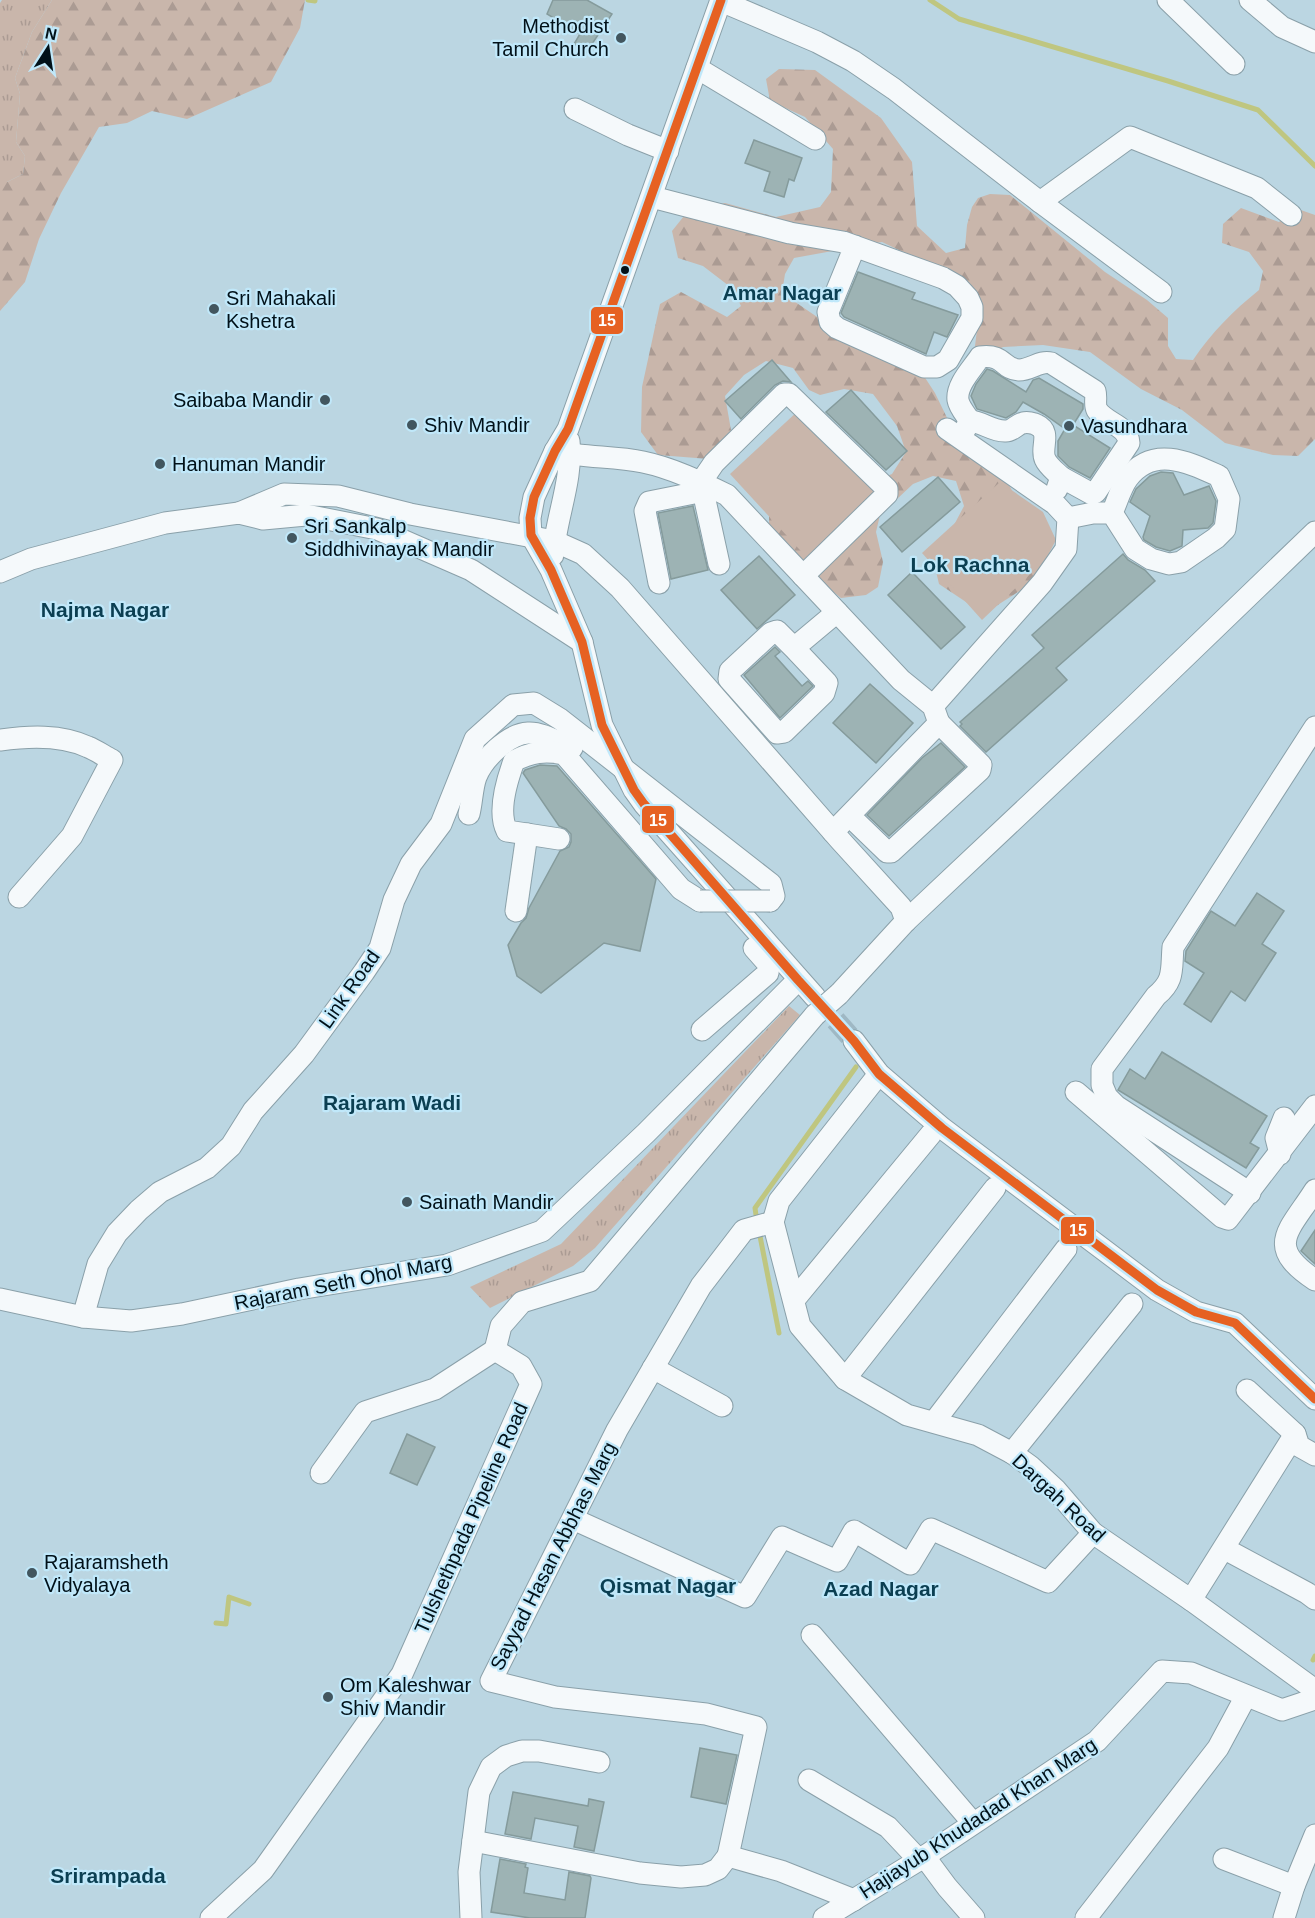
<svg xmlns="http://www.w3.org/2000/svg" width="1315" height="1918" viewBox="0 0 1315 1918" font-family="Helvetica,sans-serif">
  <defs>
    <pattern id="grass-tufts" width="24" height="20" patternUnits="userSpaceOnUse" patternTransform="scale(1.5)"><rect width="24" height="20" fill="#c9b6ab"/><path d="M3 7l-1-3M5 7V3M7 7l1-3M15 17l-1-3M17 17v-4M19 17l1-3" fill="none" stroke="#ab9b93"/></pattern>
    <pattern id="forest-firs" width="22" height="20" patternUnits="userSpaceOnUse" patternTransform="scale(1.5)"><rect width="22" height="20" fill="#c9b6ab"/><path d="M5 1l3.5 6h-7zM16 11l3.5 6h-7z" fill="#ab9b93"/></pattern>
  </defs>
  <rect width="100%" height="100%" fill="#bbd6e2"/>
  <g fill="url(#grass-tufts)">
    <path d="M2 0H52L32 32 15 78 20 94 16 142 25 156 23 174 7 182H0V3Z"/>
    <path d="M789 1006 800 1015 595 1248 573 1266 490 1308 470 1287 561 1244Z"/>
  </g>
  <g fill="url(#forest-firs)">
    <path d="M52 0H305L300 28 271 82 187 119 152 111 127 123 99 127 61 193 39 239 25 282 0 311V182H7L23 174 25 156 16 142 20 94 15 78 32 32Z"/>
    <path d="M779 69 815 70 881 118 912 162 917 226 946 253 965 248 967 225 972 207 978 198 990 194 1010 195 1105 272 1147 300 1168 318V346L1176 359 1193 360C1212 332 1233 311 1259 290L1263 271 1249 252 1222 243 1223 224 1241 208 1279 222 1295 208 1315 215V439L1298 456 1273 455 1225 443 1182 410 1141 389 1090 352 1043 345 1003 347 989 355 974 354 979 314 926 263 882 242 794 258 785 274 782 293 848 338 920 370 935 393 951 426 1007 481 1029 523 1047 545 1046 567 1026 587 993 608 969 604 939 584 934 563 964 506 956 481 933 476 913 484 880 515 876 532 883 562 878 587 866 595 841 598 817 579 769 530V502L862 486 892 474 906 452 897 426 873 394 844 389 820 395 809 390 793 368 766 361 744 375 725 396 731 430 724 449 709 459 658 455 641 432 642 387 660 304 681 292 727 317 741 306 733 289 703 266 678 258 672 231 688 211 725 203 776 217 820 207 831 192 833 149 805 117 770 101 766 79Z"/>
  </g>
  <g fill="#c9b6ab">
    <path d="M799 410 880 497 810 561 730 474Z"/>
    <path d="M1000 482 1043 512 1056 540 1046 559 982 620 922 553Z"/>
  </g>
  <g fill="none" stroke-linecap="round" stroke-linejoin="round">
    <g stroke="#bfc680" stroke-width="5">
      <path d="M308 0 315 1"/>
      <path d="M930 0 959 19 1168 81 1258 110 1315 166"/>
      <path d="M757 1222 755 1208 856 1067"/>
      <path d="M759 1231 779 1333"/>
      <path d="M216 1623 226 1624 229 1597 249 1604"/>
      <path d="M1313 1660 1315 1656"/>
    </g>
  </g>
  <g fill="#9db3b4" stroke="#859b9c" stroke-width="1.5">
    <path d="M553 0H587L612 14 586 53 574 44 580 34 547 14Z"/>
    <path d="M754 140 802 158 794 181 789 179 784 197 764 191 770 172 745 163Z"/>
    <path d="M858 272 915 293 912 299 958 315 947 337 934 332 926 354 844 317 841 313Z"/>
    <path d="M772 360 791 382 783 381 775 385 741 419 725 401Z"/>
    <path d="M987 369 993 371 1026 392 1033 380 1039 378 1083 404V409L1073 425 1110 448 1090 478 1069 467 1058 456V441L1065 429 1044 414 1023 402 1016 412 1006 418 977 409 971 396 976 384Z"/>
    <path d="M851 390 907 451 886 470 826 412Z"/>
    <path d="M1161 472 1173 473 1184 495 1209 486 1216 501 1213 523 1208 528 1183 530 1182 546 1170 551 1156 547 1144 540 1143 537 1150 516 1130 502 1136 489 1150 476Z"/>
    <path d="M938 477 960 502 902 552 880 527Z"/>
    <path d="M693 506 708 570 671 579 658 513Z"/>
    <path d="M1123 554 1128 560 1145 570 1155 581 1056 668 1067 680 986 752 960 726 962 724 960 722 1044 648 1032 635Z"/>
    <path d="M759 556 795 595 757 629 721 590Z"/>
    <path d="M912 572 965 627 941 649 888 595Z"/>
    <path d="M775 647 780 652 775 656 802 686 808 681 813 686 780 718 744 675Z"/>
    <path d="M870 684 913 723 876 763 833 723Z"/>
    <path d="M941 743 965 767 889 836 867 815 922 758Z"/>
    <path d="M540 765 557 766 656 879 640 951 604 943 541 993 517 976 508 945 521 923 526 918 529 908 560 851 569 847 571 842V834L566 829 559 826 523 773 525 770Z"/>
    <path d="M1257 893 1284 911 1262 944 1276 953 1245 1001 1231 991 1211 1022 1184 1004 1204 973 1185 961 1186 951 1211 911 1235 926Z"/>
    <path d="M1162 1052 1267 1116 1250 1143 1259 1148 1246 1168 1118 1090 1130 1069 1145 1079Z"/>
    <path d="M1315 1230V1264L1301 1251Z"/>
    <path d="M407 1434 435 1447 417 1485 390 1473Z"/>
    <path d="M700 1748 737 1755 726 1804 691 1797Z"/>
    <path d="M513 1792 588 1806 589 1799 604 1802 594 1851 574 1847 578 1826 535 1818 531 1839 505 1834Z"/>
    <path d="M500 1859 526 1864 525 1867 528 1868 524 1893 565 1900 569 1872 590 1876 591 1878 585 1918H530L491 1912Z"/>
  </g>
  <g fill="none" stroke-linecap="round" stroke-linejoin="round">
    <path stroke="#9fb8c4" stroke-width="21" stroke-dasharray="21 10" stroke-linecap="butt" d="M815 997 854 1041"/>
    <defs>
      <g id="minor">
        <path d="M721 0 568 429 555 451 534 497 530 518 531 535 551 570 582 642 602 725 634 790 644 804 815 997"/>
        <path d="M1168 0 1234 64"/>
        <path d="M1250 0 1282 27 1315 42"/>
        <path d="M721 1 817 42 853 61 894 89 1040 202 1161 292"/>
        <path d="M697 68 815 139"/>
        <path d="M575 109 628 135 668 151"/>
        <path d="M652 197 790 233 843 242 943 278 957 286 968 298 972 307V318L948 360 937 367H924L837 328 830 322 828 312 855 246"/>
        <path d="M1040 202 1130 137 1257 188 1291 215"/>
        <path d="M970 421C966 415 959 407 958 400 956 385 972 369 980 357 1006 354 1001 369 1019 370 1031 370 1040 360 1051 363L1095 391C1097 398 1094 404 1097 410 1106 424 1128 425 1129 443L1096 492 1092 494 1061 477"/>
        <path d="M963 433 970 421C983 422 993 432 1006 431 1013 431 1017 424 1023 423 1027 422 1034 423 1037 425 1052 432 1040 448 1045 459 1048 466 1055 471 1061 477L1057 489"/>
        <path d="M555 451C584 458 614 456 643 462 672 468 701 482 727 495L901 680 933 706 939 723 833 832"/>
        <path d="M239 513 284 494 338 496 410 514 554 541 583 554 620 588 840 840 901 907 906 921"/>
        <path d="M1068 518 1093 513H1112C1117 502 1121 487 1128 478 1153 445 1188 462 1219 476L1229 499 1225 529 1216 538 1181 562 1169 564 1151 559 1135 549 1112 513"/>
        <path d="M553 555C556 517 573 480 569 441"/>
        <path d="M719 564 701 482 714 463 784 394H789L887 489V494L803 576"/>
        <path d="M0 572 31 559 165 523 239 513 263 519 306 515 377 529 471 570 582 642"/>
        <path d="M659 583 645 511 649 502 704 491"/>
        <path d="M794 648 827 683 824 693 784 732 777 733 729 679 730 671 771 633 777 631 794 648 837 612"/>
        <path d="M933 706 1042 583 1066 549 1068 518 1055 504 947 429"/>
        <path d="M0 740C28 736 61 734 88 747 96 750 104 756 112 760L72 836 19 897"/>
        <path d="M469 814C472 802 472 788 476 777 483 759 508 734 528 733 542 732 559 743 572 748"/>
        <path d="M857 823 887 852H891L980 770 981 765 939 723"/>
        <path d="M559 839 507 831C497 812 507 780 514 761 531 752 545 750 564 754L681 889 700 901"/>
        <path d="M516 911 527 834"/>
        <path d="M839 994 906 921 1127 713 1315 532"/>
        <path d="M702 1030 768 973 769 965 754 948"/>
        <path d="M854 1041 879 1074 942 1128 1157 1290 1196 1312 1235 1323 1315 1399"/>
        <path d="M879 1074 779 1201 773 1222 800 1326 845 1379 907 1415 978 1435 1012 1453 1030 1466 1056 1490 1093 1533 1191 1600 1315 1690"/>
        <path d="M1076 1092 1222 1217 1228 1219 1315 1106"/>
        <path d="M1280 1154 1276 1138 1284 1118"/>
        <path d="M1315 1190C1289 1231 1264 1246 1315 1280"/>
        <path d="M1250 1193 1116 1106 1107 1097 1102 1085V1069L1156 996C1175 980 1171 970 1173 947L1315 727"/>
        <path d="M773 1222 744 1230 701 1286 617 1430 491 1681 555 1697 706 1714 756 1727 728 1856 781 1871 854 1900"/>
        <path d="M0 1299 83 1317 131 1321 182 1314 299 1289 447 1265 542 1231 646 1133 798 980"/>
        <path d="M794 1300 931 1134"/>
        <path d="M83 1317 98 1264 117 1233 139 1210 160 1192 207 1168 231 1146 253 1111 304 1054 364 972 380 948 394 900 411 864 441 824 475 739 513 705 534 703 560 719 771 884 774 896 770 901"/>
        <path d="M653 1368 722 1406"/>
        <path d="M845 1379 995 1188"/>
        <path d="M1247 1390 1295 1434"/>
        <path d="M934 1422 1066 1249"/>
        <path d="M1012 1453 1132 1304"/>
        <path d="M321 1473 365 1412 435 1389 495 1350"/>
        <path d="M573 1519 745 1597 782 1537 837 1561 854 1531 910 1564 931 1529 1048 1582 1093 1533"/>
        <path d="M1225 1549 1307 1593 1315 1599"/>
        <path d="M1191 1600 1295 1434 1299 1446 1315 1455"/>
        <path d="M812 1635 973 1823"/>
        <path d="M809 1780 888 1827 919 1860"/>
        <path d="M473 1841 640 1873 681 1877 705 1875 718 1869 728 1856"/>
        <path d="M924 1856 947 1887 974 1918"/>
        <path d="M1224 1859 1294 1886"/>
        <path d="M211 1918 263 1870 402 1674 531 1384 521 1366 495 1350 501 1326 522 1302 590 1281 815 1015"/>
        <path d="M471 1918 469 1872 479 1792 491 1767 506 1756 522 1751H539L599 1762"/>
        <path d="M824 1918 919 1860 1097 1741 1162 1671 1191 1673 1282 1710 1315 1699"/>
        <path d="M1086 1918 1218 1748 1246 1696"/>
        <path d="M1284 1918 1294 1886 1315 1835"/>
      </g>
    </defs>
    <use href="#minor" stroke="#8aa0a9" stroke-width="23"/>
    <use href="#minor" stroke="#f5f9fb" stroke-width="21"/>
    <defs>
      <g id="minor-bridge">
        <path d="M700 901H770"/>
        <path d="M815 1015 839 994"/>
      </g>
    </defs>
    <use href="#minor-bridge" stroke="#8aa0a9" stroke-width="23" stroke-linecap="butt"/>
    <use href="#minor-bridge" stroke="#f5f9fb" stroke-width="21"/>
    <defs>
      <path id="bus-1" d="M721 0 568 429 555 451 534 497 530 518 531 535 551 570 582 642 602 725 634 790 644 804 798 980 854 1041 879 1074 942 1128 1157 1290 1196 1312 1235 1323 1315 1399"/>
    </defs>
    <use href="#bus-1" stroke="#c0e8fa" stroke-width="14"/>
    <use href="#bus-1" stroke="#e66122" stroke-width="9"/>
  </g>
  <g fill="#42565f" stroke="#c0e8fa" stroke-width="2">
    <circle cx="621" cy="38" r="6"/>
    <circle cx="214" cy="309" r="6"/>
    <circle cx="325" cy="400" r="6"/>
    <circle cx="412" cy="425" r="6"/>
    <circle cx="1069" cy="426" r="6"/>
    <circle cx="160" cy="464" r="6"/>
    <circle cx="292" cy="538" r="6"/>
    <circle cx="407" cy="1202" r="6"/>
    <circle cx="32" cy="1573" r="6"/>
    <circle cx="328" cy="1697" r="6"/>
  </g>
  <circle fill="#011119" stroke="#c0e8fa" stroke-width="2" cx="625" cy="270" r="5"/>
  <g text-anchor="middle" stroke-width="4.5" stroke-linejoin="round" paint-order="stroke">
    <g font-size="20" fill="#011119" stroke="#c0e8fa" text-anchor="start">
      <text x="609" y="33" text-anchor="end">Methodist<tspan x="609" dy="23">Tamil Church</tspan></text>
      <text x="226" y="305">Sri Mahakali<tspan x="226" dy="23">Kshetra</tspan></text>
      <text x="313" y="407" text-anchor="end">Saibaba Mandir</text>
      <text x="424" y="432">Shiv Mandir</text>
      <text x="1081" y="433">Vasundhara</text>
      <text x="172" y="471">Hanuman Mandir</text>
      <text x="304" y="533">Sri Sankalp<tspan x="304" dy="23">Siddhivinayak Mandir</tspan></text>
      <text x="419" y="1209">Sainath Mandir</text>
      <text x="44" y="1569">Rajaramsheth<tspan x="44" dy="23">Vidyalaya</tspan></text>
      <text x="340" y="1692">Om Kaleshwar<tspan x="340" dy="23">Shiv Mandir</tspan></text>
    </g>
    <g font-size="20" fill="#011119" stroke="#c0e8fa">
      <text transform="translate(349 989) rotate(-55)" y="7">Link Road</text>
      <text transform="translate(343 1282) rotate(-11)" y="7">Rajaram Seth Ohol Marg</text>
      <text transform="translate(1059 1498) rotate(43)" y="7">Dargah Road</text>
      <text transform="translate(471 1518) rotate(-66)" y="7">Tulshethpada Pipeline Road</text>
      <text transform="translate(553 1556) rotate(-63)" y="7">Sayyad Hasan Abbhas Marg</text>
      <text transform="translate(978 1818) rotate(-33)" y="7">Hajiayub Khudadad Khan Marg</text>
    </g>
    <g font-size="21" font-weight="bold" fill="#0b3f52" stroke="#c0e8fa">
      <text x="782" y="300">Amar Nagar</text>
      <text x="970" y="572">Lok Rachna</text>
      <text x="105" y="617">Najma Nagar</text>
      <text x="392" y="1110">Rajaram Wadi</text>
      <text x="668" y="1593">Qismat Nagar</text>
      <text x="881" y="1596">Azad Nagar</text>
      <text x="108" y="1883">Srirampada</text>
    </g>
  </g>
  <g stroke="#c0e8fa" stroke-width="2">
    <rect x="590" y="306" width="34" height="29" rx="6" fill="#e66122"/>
    <rect x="641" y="805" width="34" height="29" rx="6" fill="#e66122"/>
    <rect x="1060" y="1216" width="35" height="29" rx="6" fill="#e66122"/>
  </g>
  <g font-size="16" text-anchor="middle" font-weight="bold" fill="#fff">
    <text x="607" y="326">15</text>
    <text x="658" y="826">15</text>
    <text x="1078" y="1236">15</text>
  </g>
  <g transform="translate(48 48) rotate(12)" stroke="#c0e8fa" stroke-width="4.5" paint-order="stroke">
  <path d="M0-4.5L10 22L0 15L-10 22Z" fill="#011119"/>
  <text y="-9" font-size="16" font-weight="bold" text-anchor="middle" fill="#011119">N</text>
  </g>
</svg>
